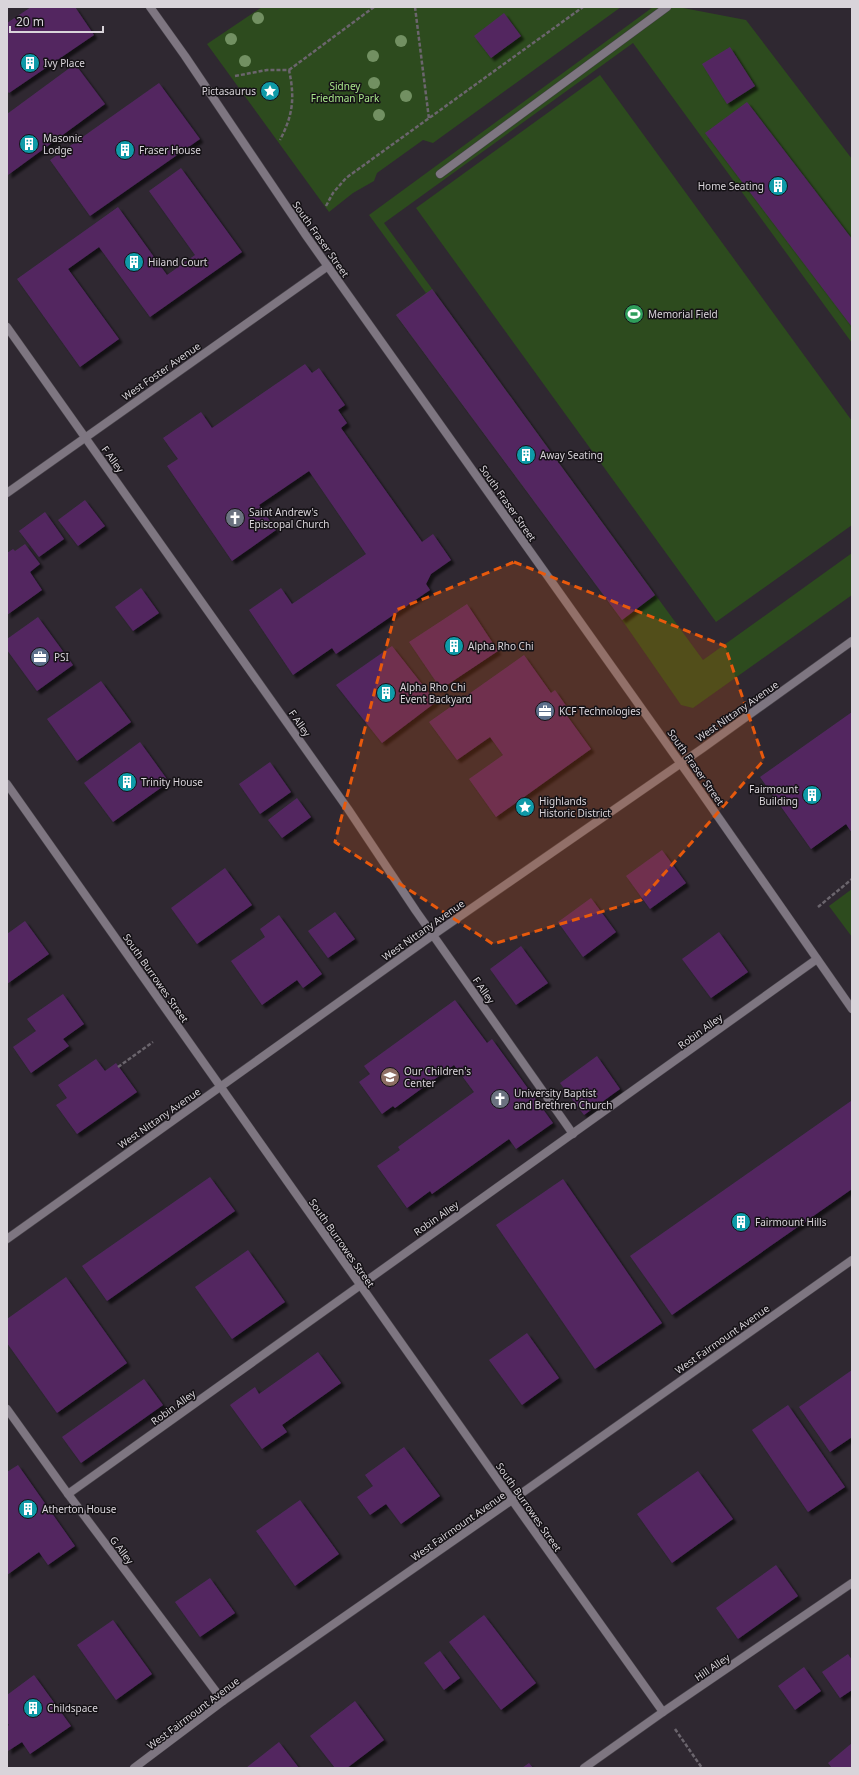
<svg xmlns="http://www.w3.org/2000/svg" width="859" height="1775" viewBox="0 0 859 1775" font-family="'Noto Sans',sans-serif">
  <defs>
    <filter id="shadow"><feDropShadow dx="3.5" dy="3.5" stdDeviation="1" flood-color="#0009"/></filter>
  </defs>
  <rect width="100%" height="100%" fill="#2f2831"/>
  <g fill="#2d4b1e">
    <path d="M262 7H621L433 143 423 140 377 173 374 181 353 193 329 212 207 44Z"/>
    <path d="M653 7H678L746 20 852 159V343L633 43 384 223 703 660 852 553V595L693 708 681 705 622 620 396 315 426 293 369 215Z"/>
    <path d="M600 75 852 421V525L716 622 416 208Z"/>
    <path d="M852 889V937L829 906Z"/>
  </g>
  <g fill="#522861" filter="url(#shadow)">
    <path d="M31 7H75L94 35 9 93 7 91V23Z"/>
    <path d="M504 13 521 36 491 58 474 36Z"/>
    <path d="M730 47 755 86 727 104 702 64Z"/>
    <path d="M75 64 105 104 8 175 7 114Z"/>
    <path d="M159 83 200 139 90 216 50 160Z"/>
    <path d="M747 102 852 239V327L705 133Z"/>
    <path d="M181 168 242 252 150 317 99 247 68 269 119 339 80 367 17 279 118 207 167 275 195 255 149 191Z"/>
    <path d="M432 289 655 595 622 620 396 315Z"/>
    <path d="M305 364 312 373 319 368 345 405 338 410 347 423 341 428 422 542 433 534 451 560 431 574 426 584 430 590 336 654 332 648 293 675 249 610 281 588 292 604 366 554 309 471 259 505 276 530 232 561 167 466 178 459 163 438 201 412 212 428Z"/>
    <path d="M85 500 105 526 78 546 58 520Z"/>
    <path d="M45 512 64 539 39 557 19 531Z"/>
    <path d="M25 544 40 564 30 572 42 590 7 615V553L13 549 15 551Z"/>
    <path d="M141 588 159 613 133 631 115 607Z"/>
    <path d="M467 604 498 651 441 689 409 642Z"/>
    <path d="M38 617 73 665 37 691 7 650V639Z"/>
    <path d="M392 646 436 702 382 743 336 685Z"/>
    <path d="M524 655 551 693 555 690 569 710 565 713 591 749 496 817 469 779 503 755 490 737 457 760 429 722Z"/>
    <path d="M101 681 131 722 77 761 47 719Z"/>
    <path d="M852 712V833L846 824 811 849 760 777Z"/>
    <path d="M140 742 169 782 113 822 84 783Z"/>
    <path d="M270 762 291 792 260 814 239 784Z"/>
    <path d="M297 798 311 817 282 838 268 820Z"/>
    <path d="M662 850 686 883 650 909 626 876Z"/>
    <path d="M225 868 252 905 197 944 171 908Z"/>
    <path d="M591 898 616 932 583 957 558 922Z"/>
    <path d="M335 912 355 939 328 958 308 931Z"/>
    <path d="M279 915 322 974 303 988 297 980 262 1005 231 961 265 937 260 929Z"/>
    <path d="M25 921 49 954 7 984V934Z"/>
    <path d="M719 932 748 972 711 998 682 959Z"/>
    <path d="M521 946 548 983 516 1005 490 969Z"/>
    <path d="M63 994 84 1024 63 1039 69 1046 31 1073 13 1047 36 1031 27 1019Z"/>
    <path d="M455 1000 487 1043 492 1039 553 1123 516 1149 509 1139 432 1194 430 1191 407 1208 377 1166 400 1150 398 1147 474 1092 454 1065 395 1108 393 1106 382 1114 359 1082 370 1074 364 1066Z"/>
    <path d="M597 1056 620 1089 584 1115 560 1083Z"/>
    <path d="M96 1059 105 1071 116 1063 137 1092 77 1134 56 1105 67 1098 58 1085Z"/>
    <path d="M851 1101 852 1189 672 1315 630 1256Z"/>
    <path d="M210 1177 235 1211 107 1301 82 1266Z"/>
    <path d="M563 1179 662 1323 595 1369 496 1225Z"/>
    <path d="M248 1250 285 1302 232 1339 195 1287Z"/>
    <path d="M66 1277 127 1363 57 1413 7 1343V1319Z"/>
    <path d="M527 1333 559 1378 522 1405 489 1360Z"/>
    <path d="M318 1352 341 1383 282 1425 287 1432 262 1449 230 1405 255 1387 259 1394Z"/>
    <path d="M852 1370V1437L830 1452 799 1407Z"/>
    <path d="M144 1379 163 1405 81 1463 62 1437Z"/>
    <path d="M788 1405 845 1487 808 1512 752 1430Z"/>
    <path d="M404 1447 440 1496 401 1524 386 1504 370 1515 357 1497 373 1486 365 1475Z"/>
    <path d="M18 1465 75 1546 48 1565 39 1552 7 1575V1472Z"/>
    <path d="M698 1471 733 1519 672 1563 637 1514Z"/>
    <path d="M300 1500 339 1554 295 1586 256 1531Z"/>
    <path d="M776 1565 798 1596 738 1639 716 1608Z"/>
    <path d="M210 1578 235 1613 200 1637 175 1602Z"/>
    <path d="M484 1615 536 1683 501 1710 449 1642Z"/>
    <path d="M113 1620 152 1674 116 1700 77 1645Z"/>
    <path d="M440 1651 460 1678 444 1690 424 1663Z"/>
    <path d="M848 1654 852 1660V1690L840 1698 822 1672Z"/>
    <path d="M804 1667 821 1691 795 1710 778 1686Z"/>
    <path d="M34 1675 71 1726 30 1754 22 1742 8 1751 7 1727 9 1725 7 1722V1695Z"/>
    <path d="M355 1701 384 1740 347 1768H335L310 1736Z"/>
    <path d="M279 1742 299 1768H246Z"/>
    <path d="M852 1743V1768H832L828 1763Z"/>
    <path d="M529 1763 533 1768H522Z"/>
  </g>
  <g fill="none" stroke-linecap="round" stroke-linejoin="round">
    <defs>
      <g id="lane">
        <path d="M440 174 667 7"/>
        <path d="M7 327 348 809 416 911 573 1134"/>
        <path d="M7 1409 68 1494 223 1701"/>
        <path d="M68 1494 817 959"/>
        <path d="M512 1500 663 1712"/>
        <path d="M584 1768 663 1712 852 1583"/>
      </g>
      <g id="street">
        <path d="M150 7 185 56 307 237 698 788 852 1009"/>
        <path d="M7 493 328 266"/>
        <path d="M7 784 512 1500"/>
        <path d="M7 1239 433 935 703 748 852 641"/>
        <path d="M134 1768 223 1701 512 1500 852 1260"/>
      </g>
    </defs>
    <use href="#lane" stroke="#49444b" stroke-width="9"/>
    <use href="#street" stroke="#49444b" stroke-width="9"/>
    <g stroke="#6b656d" stroke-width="2.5" stroke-dasharray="4 2" stroke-linecap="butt">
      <path d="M415 7 429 119"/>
      <path d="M289 70 374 7"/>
      <path d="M235 76 267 70H289C295 98 293 115 280 140"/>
      <path d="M326 206 333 193 346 178 583 7"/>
      <path d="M818 907 852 879"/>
      <path d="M118 1067 153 1042"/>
      <path d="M675 1729 702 1768"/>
    </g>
    <use href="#lane" stroke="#7e7681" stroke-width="8"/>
    <use href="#street" stroke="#7e7681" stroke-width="8"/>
  </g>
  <g fill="#729062">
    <circle cx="258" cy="18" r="6"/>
    <circle cx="231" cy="39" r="6"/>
    <circle cx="401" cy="41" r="6"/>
    <circle cx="373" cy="56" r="6"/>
    <circle cx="245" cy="61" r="6"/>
    <circle cx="374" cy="83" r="6"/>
    <circle cx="406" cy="96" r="6"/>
    <circle cx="379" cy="115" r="6"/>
  </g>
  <path fill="#e8590c" fill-opacity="0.2" stroke="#e8590c" stroke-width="3" stroke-dasharray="8 5" stroke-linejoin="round" d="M514 562 725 646 764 760 641 900 493 944 335 842 396 610Z"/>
  <defs>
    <symbol id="building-disc" viewBox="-11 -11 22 22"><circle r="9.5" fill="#0f9aa8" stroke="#151216"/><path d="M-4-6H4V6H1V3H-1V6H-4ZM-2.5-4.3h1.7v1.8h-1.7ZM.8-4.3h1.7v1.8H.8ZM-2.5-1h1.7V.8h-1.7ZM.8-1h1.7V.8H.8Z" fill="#fff"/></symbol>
    <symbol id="sight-disc" viewBox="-11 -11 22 22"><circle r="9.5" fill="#0f9aa8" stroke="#151216"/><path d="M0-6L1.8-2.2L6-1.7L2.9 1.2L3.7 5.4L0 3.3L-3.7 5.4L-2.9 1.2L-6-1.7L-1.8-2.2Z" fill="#fff"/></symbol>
    <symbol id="stadium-disc" viewBox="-11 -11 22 22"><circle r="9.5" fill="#2e9e5b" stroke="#151216"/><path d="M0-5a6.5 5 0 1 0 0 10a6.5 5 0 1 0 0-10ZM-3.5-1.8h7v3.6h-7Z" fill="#fff"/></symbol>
    <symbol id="church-disc" viewBox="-11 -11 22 22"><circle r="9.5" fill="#6b7280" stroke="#151216"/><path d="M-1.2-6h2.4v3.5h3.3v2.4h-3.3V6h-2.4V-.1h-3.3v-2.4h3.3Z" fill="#fff"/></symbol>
    <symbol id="office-disc" viewBox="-11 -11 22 22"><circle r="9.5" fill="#5c6f8a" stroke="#151216"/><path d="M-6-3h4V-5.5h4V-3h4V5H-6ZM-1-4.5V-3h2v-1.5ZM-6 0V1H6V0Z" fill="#fff"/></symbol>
    <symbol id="school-disc" viewBox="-11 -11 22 22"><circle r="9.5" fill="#8d6e63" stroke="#151216"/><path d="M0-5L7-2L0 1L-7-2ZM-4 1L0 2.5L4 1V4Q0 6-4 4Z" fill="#fff"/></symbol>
  </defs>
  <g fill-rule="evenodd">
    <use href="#building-disc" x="19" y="52" width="22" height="22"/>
    <use href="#sight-disc" x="259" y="80" width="22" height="22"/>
    <use href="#building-disc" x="18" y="133" width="22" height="22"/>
    <use href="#building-disc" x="114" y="139" width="22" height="22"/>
    <use href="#building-disc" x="767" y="175" width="22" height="22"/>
    <use href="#building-disc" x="123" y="251" width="22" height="22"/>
    <use href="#stadium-disc" x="623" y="303" width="22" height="22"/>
    <use href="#building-disc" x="515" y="444" width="22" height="22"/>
    <use href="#church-disc" x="224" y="507" width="22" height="22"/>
    <use href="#building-disc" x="443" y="635" width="22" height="22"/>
    <use href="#office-disc" x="29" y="646" width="22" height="22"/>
    <use href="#building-disc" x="375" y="682" width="22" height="22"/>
    <use href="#office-disc" x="534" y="700" width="22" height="22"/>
    <use href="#building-disc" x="116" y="771" width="22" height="22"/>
    <use href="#building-disc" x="801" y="784" width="22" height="22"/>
    <use href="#sight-disc" x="514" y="796" width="22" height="22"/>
    <use href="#school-disc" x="379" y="1066" width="22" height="22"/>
    <use href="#church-disc" x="489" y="1088" width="22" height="22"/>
    <use href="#building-disc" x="730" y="1211" width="22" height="22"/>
    <use href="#building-disc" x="17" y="1498" width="22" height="22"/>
    <use href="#building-disc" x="22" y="1697" width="22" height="22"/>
  </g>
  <g text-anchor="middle" stroke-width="3" stroke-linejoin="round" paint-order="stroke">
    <g font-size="10" fill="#d9d4da" stroke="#151216" text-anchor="start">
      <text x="44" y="67">Ivy Place</text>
      <text x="256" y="95" text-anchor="end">Pictasaurus</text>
      <text x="43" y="142">Masonic<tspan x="43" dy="12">Lodge</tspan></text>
      <text x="139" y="154">Fraser House</text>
      <text x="764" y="190" text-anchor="end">Home Seating</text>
      <text x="148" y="266">Hiland Court</text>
      <text x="648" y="318">Memorial Field</text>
      <text x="540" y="459">Away Seating</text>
      <text x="249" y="516">Saint Andrew's<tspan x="249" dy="12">Episcopal Church</tspan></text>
      <text x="468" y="650">Alpha Rho Chi</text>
      <text x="54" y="661">PSI</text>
      <text x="400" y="691">Alpha Rho Chi<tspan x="400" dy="12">Event Backyard</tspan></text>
      <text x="559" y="715">KCF Technologies</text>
      <text x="141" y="786">Trinity House</text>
      <text x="798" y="793" text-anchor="end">Fairmount<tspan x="798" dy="12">Building</tspan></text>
      <text x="539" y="805">Highlands<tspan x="539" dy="12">Historic District</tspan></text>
      <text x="404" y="1075">Our Children's<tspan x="404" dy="12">Center</tspan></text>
      <text x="514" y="1097">University Baptist<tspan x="514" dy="12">and Brethren Church</tspan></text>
      <text x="755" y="1226">Fairmount Hills</text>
      <text x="42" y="1513">Atherton House</text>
      <text x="47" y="1712">Childspace</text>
    </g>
    <g font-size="10" fill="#a8e58a" stroke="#151216">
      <text x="345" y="90">Sidney<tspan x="345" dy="12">Friedman Park</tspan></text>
    </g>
    <g font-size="10" fill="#d9d4da" stroke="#151216">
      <text transform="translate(321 239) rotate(55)" y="4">South Fraser Street</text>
      <text transform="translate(161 371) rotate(-35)" y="4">West Foster Avenue</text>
      <text transform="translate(113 459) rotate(54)" y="4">F Alley</text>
      <text transform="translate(508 503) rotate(55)" y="4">South Fraser Street</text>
      <text transform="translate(737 711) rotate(-35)" y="4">West Nittany Avenue</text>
      <text transform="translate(300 723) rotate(55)" y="4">F Alley</text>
      <text transform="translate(696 767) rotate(55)" y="4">South Fraser Street</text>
      <text transform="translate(423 930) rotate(-35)" y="4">West Nittany Avenue</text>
      <text transform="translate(156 978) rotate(55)" y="4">South Burrowes Street</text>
      <text transform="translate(484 990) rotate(55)" y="4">F Alley</text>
      <text transform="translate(700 1031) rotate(-36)" y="4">Robin Alley</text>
      <text transform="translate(159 1118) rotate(-35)" y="4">West Nittany Avenue</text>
      <text transform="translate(436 1218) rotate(-35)" y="4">Robin Alley</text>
      <text transform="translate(342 1243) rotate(55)" y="4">South Burrowes Street</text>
      <text transform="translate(722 1339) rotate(-35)" y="4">West Fairmount Avenue</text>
      <text transform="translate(173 1407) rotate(-36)" y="4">Robin Alley</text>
      <text transform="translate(529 1507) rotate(55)" y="4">South Burrowes Street</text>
      <text transform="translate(458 1526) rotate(-35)" y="4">West Fairmount Avenue</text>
      <text transform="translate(122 1550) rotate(53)" y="4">G Alley</text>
      <text transform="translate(712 1667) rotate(-34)" y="4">Hill Alley</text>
      <text transform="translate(193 1713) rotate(-37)" y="4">West Fairmount Avenue</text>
    </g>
  </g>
  <rect width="859" height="1775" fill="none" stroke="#d9d4da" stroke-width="16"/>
  <path d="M10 26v6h93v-6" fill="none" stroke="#d9d4da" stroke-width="2"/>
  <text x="16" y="26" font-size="12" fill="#d9d4da" stroke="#151216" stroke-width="3" paint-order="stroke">20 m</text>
</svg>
